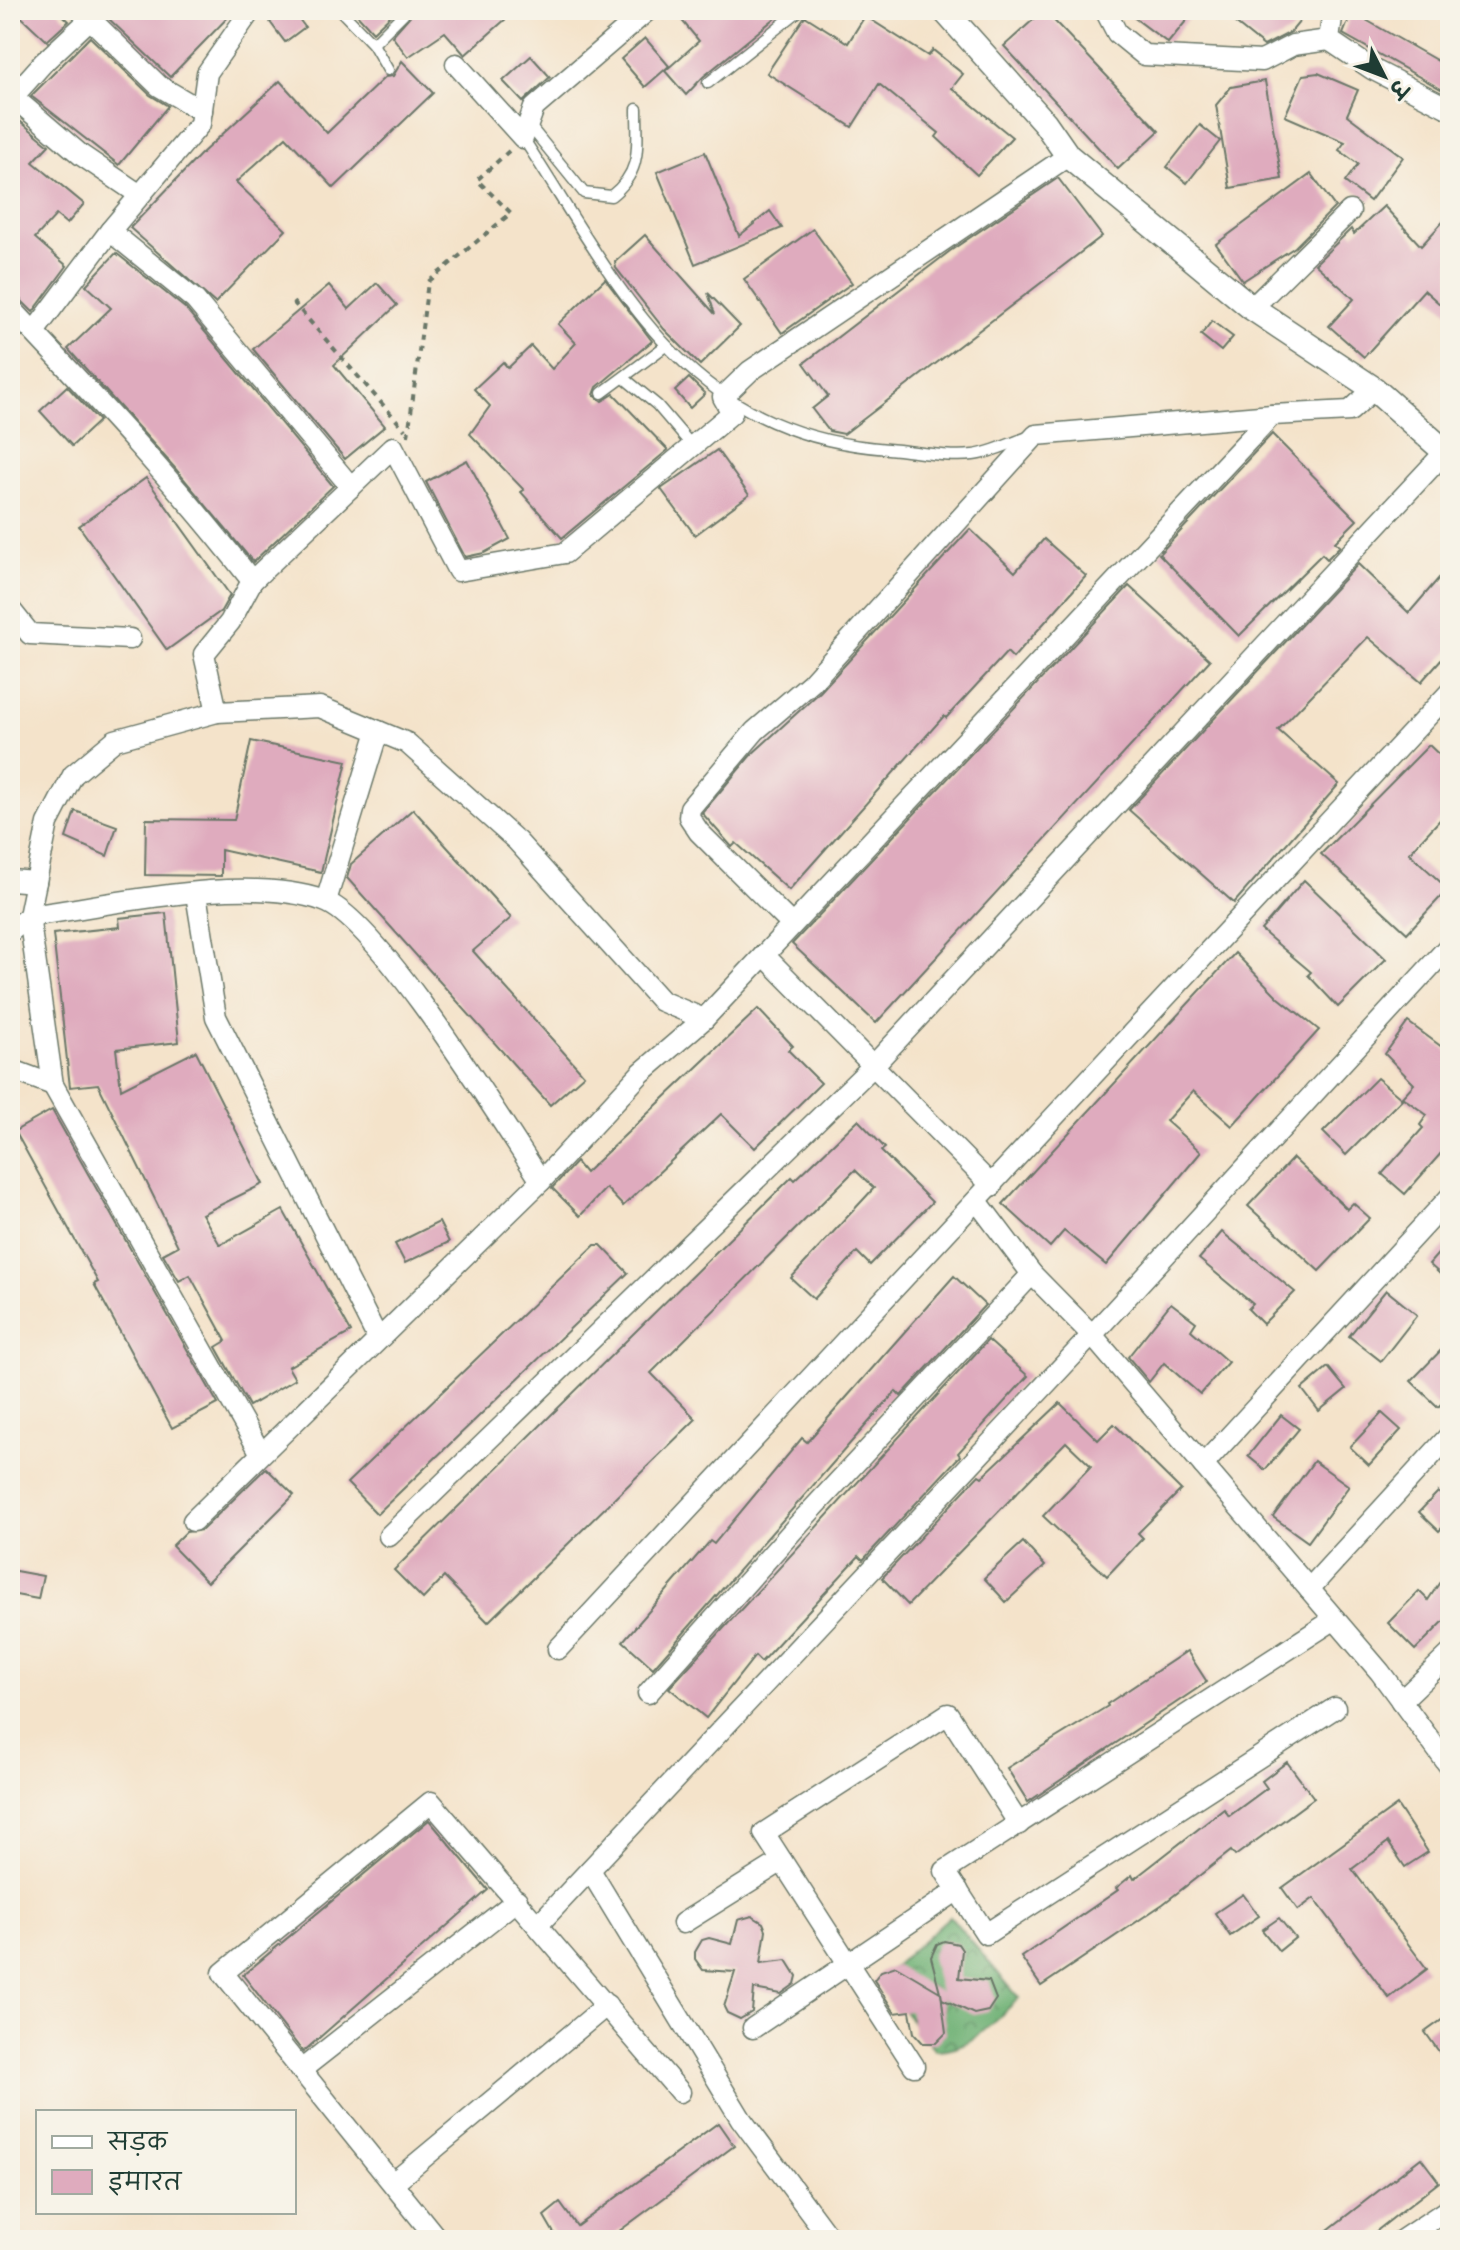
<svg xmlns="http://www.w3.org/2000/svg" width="1460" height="2250" viewBox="0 0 1460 2250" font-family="'Playpen Sans','Playpen Sans Deva',sans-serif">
  <defs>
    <pattern id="forest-crowns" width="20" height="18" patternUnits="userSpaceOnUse" patternTransform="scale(2)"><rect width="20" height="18" fill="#6eb175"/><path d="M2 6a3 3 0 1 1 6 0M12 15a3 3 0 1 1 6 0" fill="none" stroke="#5a9161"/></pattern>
  </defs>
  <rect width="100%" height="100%" fill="#f7f3e8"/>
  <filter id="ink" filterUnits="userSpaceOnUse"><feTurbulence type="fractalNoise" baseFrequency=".0125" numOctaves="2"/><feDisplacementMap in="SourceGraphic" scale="16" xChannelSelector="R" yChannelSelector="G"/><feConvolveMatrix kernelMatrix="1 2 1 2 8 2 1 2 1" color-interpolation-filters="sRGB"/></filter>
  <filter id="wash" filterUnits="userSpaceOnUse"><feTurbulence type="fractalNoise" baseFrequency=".006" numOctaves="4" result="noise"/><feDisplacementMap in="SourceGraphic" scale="32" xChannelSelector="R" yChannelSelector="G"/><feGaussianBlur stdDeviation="1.8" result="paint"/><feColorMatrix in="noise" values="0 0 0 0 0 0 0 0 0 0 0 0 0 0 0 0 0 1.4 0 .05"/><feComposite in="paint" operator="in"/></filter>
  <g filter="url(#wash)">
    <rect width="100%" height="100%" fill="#f4e3ca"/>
    <path fill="url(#forest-crowns)" stroke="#467754" stroke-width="2" d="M950 1916 1019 1998C994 2021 971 2051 935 2050L879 1980Z"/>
    <g id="blocks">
      <g fill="#dfabbe">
        <path d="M14 10H57L69 21 47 41Z"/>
        <path d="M113 10H235L170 77 107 17Z"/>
        <path d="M286 10H292L305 27 285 42 270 22Z"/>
        <path d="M353 10H396L373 32Z"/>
        <path d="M415 10H516L465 55 445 32 408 57 392 36Z"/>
        <path d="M688 10H785L703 77 686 95 665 71 699 41 679 17Z"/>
        <path d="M1044 10 1159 131 1118 169 1004 46Z"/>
        <path d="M1124 10H1195L1168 43Z"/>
        <path d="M1219 10H1309L1291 32 1264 46Z"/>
        <path d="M1352 12 1450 68V94L1343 34Z"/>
        <path d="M805 16 848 43 865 16 928 56 933 50 963 74 952 88 1012 137 977 175 936 137 939 133 879 84 852 127 767 73Z"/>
        <path d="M90 37 150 95 168 106 119 165 31 96Z"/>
        <path d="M645 38 669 66 645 87 621 59Z"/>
        <path d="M531 56 550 77 523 102 503 81Z"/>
        <path d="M402 61 433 93 334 188 286 137 236 182 286 230 215 303 130 228 201 154 280 81 327 133 385 77 393 76Z"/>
        <path d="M1318 73 1358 90 1347 115 1403 157 1370 201 1345 182 1358 164 1339 150 1345 142 1285 116 1303 75Z"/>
        <path d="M1265 81 1282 179 1230 188 1216 105 1231 87Z"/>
        <path d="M10 113 49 145 33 162 84 204 67 224 56 215 35 238 67 266 33 312 19 298 10 294Z"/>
        <path d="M1200 125 1220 141 1187 183 1167 167Z"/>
        <path d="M705 152 739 236 770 211 782 228 695 264 657 172Z"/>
        <path d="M1311 174 1335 207 1295 247 1243 281 1216 244Z"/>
        <path d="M1058 178 1102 236 844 434 829 431 812 409 828 396 804 363 950 251Z"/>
        <path d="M1384 206 1421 246 1450 214V313L1424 290 1364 357 1329 326 1354 299 1315 264 1351 229 1354 234Z"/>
        <path d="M813 229 852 283 782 333 744 279Z"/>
        <path d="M645 235 715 314 708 293 740 326 700 365 664 329 616 268 615 262Z"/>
        <path d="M116 253 186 309 333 486 253 562 174 467 68 349 111 308 86 285Z"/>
        <path d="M605 279 652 341 597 387 594 395 602 401 614 394 668 450 562 538 521 492 524 490 470 434 490 406 474 389 503 362 508 368 531 346 552 369 576 343 558 324Z"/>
        <path d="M377 283 397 305 334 365 385 426 345 459 253 349 329 285 349 309Z"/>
        <path d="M1212 321 1233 337 1221 351 1201 335Z"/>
        <path d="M689 378 705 394 690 408 675 391Z"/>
        <path d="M67 386 99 421 72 446 40 411Z"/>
        <path d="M1272 434 1357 520 1335 542 1340 546 1327 559 1322 554 1239 636 1159 554Z"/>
        <path d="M717 450 749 495 695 535 661 489Z"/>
        <path d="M467 460 510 539 484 553 465 557 426 482Z"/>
        <path d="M146 478 230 595 221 611 167 650 79 526Z"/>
        <path d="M970 529 1015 572 1044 539 1086 576 1013 658 1007 652 946 718 944 716 789 890 736 843 732 847 702 813 751 755 820 692Z"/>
        <path d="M1358 564 1409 613 1439 578 1450 588V649L1421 682 1368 637 1278 730 1339 784 1234 903 1129 810Z"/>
        <path d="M1129 586 1210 660 876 1023 792 944Z"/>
        <path d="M251 741 347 761 321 872 221 850V876L145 875 146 819 234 820Z"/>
        <path d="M1429 745 1450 765V809L1409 853 1448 889 1407 933 1321 854Z"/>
        <path d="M413 809 511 918 473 951 584 1075 550 1105 347 878 351 864Z"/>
        <path d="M75 811 117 826 107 856 66 838Z"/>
        <path d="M1304 880 1386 959 1338 1007 1308 975 1311 972 1261 930Z"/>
        <path d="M166 913 179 1042 116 1049 121 1089 196 1051 263 1184 202 1214 220 1245 283 1210 351 1332 288 1367 295 1379 249 1406 216 1347 226 1341 190 1275 179 1281 163 1254 178 1246 98 1084 70 1087 53 934 120 927 119 918Z"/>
        <path d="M1235 953 1279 998 1319 1030 1232 1126 1193 1091 1166 1121 1201 1152 1106 1265 1064 1231 1050 1247 1003 1204Z"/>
        <path d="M758 1009 793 1046 788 1050 821 1083 755 1148 721 1114 623 1206 606 1188 580 1216 552 1188 576 1162 585 1173Z"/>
        <path d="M1408 1022 1450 1053V1143L1405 1194 1382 1174 1423 1128 1420 1125 1427 1115 1402 1097 1414 1084 1385 1054Z"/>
        <path d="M1377 1078 1402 1099 1346 1155 1323 1132Z"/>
        <path d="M52 1110 218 1404 172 1428 94 1284 98 1282 15 1131Z"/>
        <path d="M858 1120 885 1148 881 1151 932 1202 870 1265 857 1252 814 1299 791 1278 874 1188 855 1170 651 1373 696 1419 488 1622 444 1577 423 1599 394 1570 792 1177 795 1180Z"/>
        <path d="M1293 1158 1347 1209 1353 1203 1370 1218 1319 1271 1248 1206Z"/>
        <path d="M439 1222 449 1242 405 1263 395 1244Z"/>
        <path d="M1222 1232 1295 1292 1263 1324 1248 1309 1253 1304 1199 1259Z"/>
        <path d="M1450 1240V1283L1429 1264Z"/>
        <path d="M595 1245H601L628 1273 377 1514 347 1483Z"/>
        <path d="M954 1276 985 1305 901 1396 896 1391 653 1668 623 1641 710 1541 714 1544 802 1438 807 1442Z"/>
        <path d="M1386 1290 1417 1315 1381 1361 1349 1336Z"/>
        <path d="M1171 1303 1196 1322 1191 1330 1228 1362 1200 1394 1164 1363 1149 1382 1128 1357Z"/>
        <path d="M988 1340 1028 1376 958 1453 960 1456 863 1560 859 1556 761 1662 755 1656 706 1718 669 1688Z"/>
        <path d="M1450 1341V1395L1438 1407 1411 1381Z"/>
        <path d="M1328 1367 1346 1389 1319 1411 1302 1389Z"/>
        <path d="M1060 1403 1098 1440 1114 1424 1181 1490 1138 1533 1143 1538 1107 1576 1043 1516 1091 1466 1066 1442 908 1605 882 1578 979 1475 982 1477Z"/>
        <path d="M1382 1413 1401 1430 1369 1465 1350 1447Z"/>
        <path d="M1281 1415 1299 1429 1265 1470 1248 1456Z"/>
        <path d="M1314 1461 1349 1486 1308 1542 1273 1517Z"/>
        <path d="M266 1468 294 1495 207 1582 172 1546 186 1532 202 1530Z"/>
        <path d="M1438 1492 1450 1504V1520L1439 1531 1419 1512Z"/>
        <path d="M1023 1542 1045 1566 1006 1602 984 1578Z"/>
        <path d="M1450 1567V1615L1415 1650 1388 1623 1419 1591 1428 1600Z"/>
        <path d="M10 1570 43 1576 38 1599 10 1594Z"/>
        <path d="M1187 1651 1207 1682 1028 1802 1007 1768 1108 1706 1107 1704Z"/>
        <path d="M1287 1762 1314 1798 1235 1856 1231 1851 1163 1904 1041 1986 1021 1957 1118 1890 1116 1888 1132 1875 1134 1879 1224 1809 1229 1816 1267 1788 1262 1781Z"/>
        <path d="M1397 1805 1428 1852 1405 1867 1388 1842 1352 1869 1427 1969 1389 1998 1314 1898 1298 1910 1282 1888Z"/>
        <path d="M429 1820 488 1890 303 2052 243 1975Z"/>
        <path d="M1243 1894 1259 1916 1230 1936 1215 1913Z"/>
        <path d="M752 1916 763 1923 766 1930 761 1963 787 1960 797 1976 795 1984 781 1994 754 1989 752 2012 740 2019 727 2013 724 2007 735 1972 703 1970 695 1959V1952L702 1940 709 1938 732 1944 738 1920Z"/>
        <path d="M1279 1918 1295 1938 1279 1951 1262 1930Z"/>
        <path d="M944 1941 958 1944 962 1950 959 1978 989 1981 996 1999 988 2011 974 2014 942 1999 941 1993 946 2033 936 2043H923L914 2033 910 2011 895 2013 874 1980 881 1971 896 1966 940 1992 931 1957 937 1944Z"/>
        <path d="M1450 2014V2067L1425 2032Z"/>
        <path d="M718 2123 734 2146 645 2212 607 2240H558L544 2216 560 2203 577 2226Z"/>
        <path d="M1421 2158 1439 2182 1365 2240H1315Z"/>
      </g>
    </g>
  </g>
  <g filter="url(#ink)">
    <use href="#blocks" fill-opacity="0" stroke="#6a7768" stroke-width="2"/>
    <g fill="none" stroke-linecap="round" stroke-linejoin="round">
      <defs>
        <g id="service">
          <path d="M340 10 373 44 388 70"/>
          <path d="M373 44 407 10"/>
          <path d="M708 83 800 10"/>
          <path d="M529 125 584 193 611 196C643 171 637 146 637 109"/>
          <path d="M523 138C622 290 684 434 888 449 915 451 946 458 973 455 992 453 1012 442 1031 436"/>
          <path d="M624 378 657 405 693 447"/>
          <path d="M602 393 664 347"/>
        </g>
        <g id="minor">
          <path d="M81 10 159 86 202 111"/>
          <path d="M1105 10 1117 33 1144 55 1262 61 1293 45 1329 40"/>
          <path d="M1333 10 1329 40 1372 69 1450 109"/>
          <path d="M456 64 523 138 534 108 648 10"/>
          <path d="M13 97 81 155 140 195"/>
          <path d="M10 100 44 62 89 20"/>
          <path d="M10 307C94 396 177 484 252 581L351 487 195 300 110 231 200 124 207 73 251 10"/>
          <path d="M1252 308 1350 211"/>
          <path d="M34 332 110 231"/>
          <path d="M351 487 393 447 458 571 565 553 732 413 723 397 750 371 1068 156"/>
          <path d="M10 609 30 634 130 639"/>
          <path d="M217 712 204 654 230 622 252 581"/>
          <path d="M10 880 36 882"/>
          <path d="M196 894 216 1017 378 1339"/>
          <path d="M326 901 378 731"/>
          <path d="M792 925 699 832 689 817 690 808 755 731 811 683 1036 435 1272 415"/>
          <path d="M10 932 29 916C111 905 247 873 324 901 378 920 503 1124 541 1181"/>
          <path d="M764 955 992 1186"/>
          <path d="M10 1069 53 1085"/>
          <path d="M977 1201 1032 1274 1092 1335 1380 1672 1450 1767"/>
          <path d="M260 1452 53 1085 29 916 48 823 73 775 115 740 217 712 320 707 407 743 517 841 661 1001 704 1019"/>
          <path d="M1203 1465 1450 1197"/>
          <path d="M193 1521 541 1181 641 1073 704 1019 1272 415 1350 411 1374 389"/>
          <path d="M389 1536 873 1066 1445 452"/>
          <path d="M1309 1589 1450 1435"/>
          <path d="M1335 1619 945 1871 986 1934 1335 1708"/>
          <path d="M558 1649 1450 692"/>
          <path d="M648 1693 805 1517 1032 1274"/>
          <path d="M1401 1701 1450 1654"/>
          <path d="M590 1870 741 2119 831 2240"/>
          <path d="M683 1923 782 1861"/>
          <path d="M539 1924 1092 1335 1450 945"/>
          <path d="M753 2028 958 1890"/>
          <path d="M914 2066 764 1833 948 1714 1019 1824"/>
          <path d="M301 2070 517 1900"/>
          <path d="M393 2183 607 2005"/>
          <path d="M438 2240 223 1973 431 1802 680 2092"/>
          <path d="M1402 2240 1450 2208"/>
        </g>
        <path id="tertiary" d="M944 10 1045 123 1068 156 1252 308 1374 389 1450 456"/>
      </defs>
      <use href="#service" stroke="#6a7768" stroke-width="13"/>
      <use href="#minor" stroke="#6a7768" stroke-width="23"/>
      <use href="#tertiary" stroke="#6a7768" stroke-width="27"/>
      <g stroke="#6a7768" stroke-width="4" stroke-dasharray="6 6" stroke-linecap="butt">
        <path d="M293 302 405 430"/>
        <path d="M408 436 428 282 511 213 477 180 509 151"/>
      </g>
      <use href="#service" stroke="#fff" stroke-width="10"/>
      <use href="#minor" stroke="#fff" stroke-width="20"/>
      <use href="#tertiary" stroke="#fff" stroke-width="24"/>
    </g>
  </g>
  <rect width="1460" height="2250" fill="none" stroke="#f7f3e8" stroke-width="40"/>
  <rect x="36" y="2110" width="260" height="104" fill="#f7f3e8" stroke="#a1aaa0" stroke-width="2"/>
  <rect x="52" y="2136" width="40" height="12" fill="#ffffff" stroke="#a1aaa0" stroke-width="2"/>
  <text x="108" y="2150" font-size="24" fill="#1f3d34">सड़क</text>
  <rect x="52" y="2170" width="40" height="24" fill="#dfabbe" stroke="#a1aaa0" stroke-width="2"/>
  <text x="108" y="2190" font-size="24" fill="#1f3d34">इमारत</text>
  <g transform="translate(1384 76) rotate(132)" stroke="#f7f3e8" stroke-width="6" paint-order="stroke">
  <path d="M0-6L14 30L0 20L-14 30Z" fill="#1f3d34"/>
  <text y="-12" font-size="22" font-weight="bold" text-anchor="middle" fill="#1f3d34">उ</text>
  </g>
</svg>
